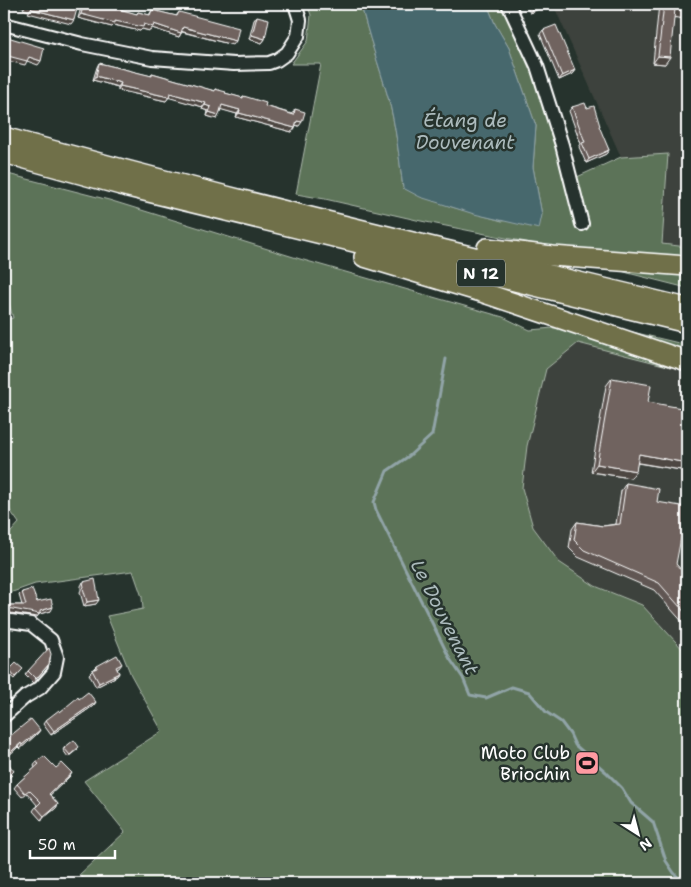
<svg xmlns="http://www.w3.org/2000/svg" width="691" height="887" viewBox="0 0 691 887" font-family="'Shantell Sans',sans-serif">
  <rect width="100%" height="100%" fill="#26332d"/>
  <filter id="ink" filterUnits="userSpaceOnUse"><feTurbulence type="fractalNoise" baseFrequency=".02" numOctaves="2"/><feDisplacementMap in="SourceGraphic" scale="10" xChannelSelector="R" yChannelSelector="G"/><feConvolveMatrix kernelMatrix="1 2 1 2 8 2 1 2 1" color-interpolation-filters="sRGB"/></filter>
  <g filter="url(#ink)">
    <g fill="#3c423c">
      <path d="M553 4H687V247L662 244 668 155 621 157Z"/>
      <path d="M578 343 687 371V654L642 605 595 586 559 562 533 527 522 488 527 446 546 369Z"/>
    </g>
    <g fill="#5b7358" stroke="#adb9ac">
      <path d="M307 4H361C368 35 379 65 388 97 396 126 399 157 403 188L452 207 502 221 542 215 533 167 536 126 509 48 495 24 487 4H502L536 84 566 182 621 157 668 154 662 244 687 247V288L628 273 531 243 421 221 325 199 296 194 321 64H291L308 41 311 15Z"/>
      <path d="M4 173 109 200 300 259 503 317 530 330 599 324 687 345V371L578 343 546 369 527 446 522 488 533 527 559 562 595 586 642 605 687 654V883H90L79 875 125 832 84 781 162 731 131 675 107 616 143 609 142 597 133 571 35 584 4 595V540L19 523 4 502V320L13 318 4 285Z"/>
    </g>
    <path fill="#47676d" stroke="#91a4a7" d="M361 4H487L495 24 509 48 536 126 533 167 542 215 539 229 474 214 420 197 403 188C399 157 396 126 388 97 379 65 368 35 361 4Z"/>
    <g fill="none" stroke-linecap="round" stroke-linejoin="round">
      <path stroke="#91a4a7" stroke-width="3" d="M446 359 432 435 409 456 387 471 374 502 376 510 450 659 463 678 470 695 486 698 512 687 529 692 546 712 561 722 570 734 575 745 606 772 622 788 631 803 653 822 666 861 674 873 683 883"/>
      <defs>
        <g id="minor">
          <path d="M508 4 537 66 562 145 582 224"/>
          <path d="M4 24 82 44 152 58 234 64 269 63 277 60 287 53 298 36 300 20 295 4"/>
          <path d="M4 620 31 624 51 640 57 657 54 672 40 688 25 697 4 716"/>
        </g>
        <g id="highway">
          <path d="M4 137C230 200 459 253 687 308"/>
          <path d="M4 153 124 186 687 323"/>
          <path d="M487 248 552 256 687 266"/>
          <path d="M364 257 484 293 687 361"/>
        </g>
      </defs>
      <use href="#minor" stroke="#fff" stroke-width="16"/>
      <use href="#highway" stroke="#fff" stroke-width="22"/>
      <use href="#minor" stroke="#26332d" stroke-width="12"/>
      <use href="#highway" stroke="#70704a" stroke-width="19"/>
    </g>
    <g fill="#605652" stroke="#fff">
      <path d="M82 4H101L136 14 138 12 149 15 152 10 176 16 179 12 233 45 182 32 179 37 152 28 150 31 142 29 140 31 114 25 112 27 78 18Z"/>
      <path d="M525 4H543L540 8 530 13Z"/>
      <path d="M659 4H687V19L674 17 665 64 653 63Z"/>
      <path d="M257 16 265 39 262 43 249 39 254 20Z"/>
      <path d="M543 30 575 70 572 74 559 80 540 34Z"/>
      <path d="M99 63 151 76 152 73 214 91 215 89 225 93 242 98 243 96 265 106 292 114 295 109 299 126 296 125 292 132 236 117 237 114 221 109 217 119 207 116 208 111 202 109 203 107 169 97 166 101 118 90V87L93 80 97 67Z"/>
      <path d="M572 107 587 108 609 150 606 154 586 163 579 147 581 144 569 111Z"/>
      <path d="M612 378 648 402 687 471 637 463 636 471 631 478 591 472 606 386Z"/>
      <path d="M626 483 657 502 676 564 687 577V625L686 626 654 590 578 557 569 548 572 529 577 522 603 526 616 524 621 491Z"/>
      <path d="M83 582 96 604 84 606 80 592 81 590V586Z"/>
      <path d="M22 592 37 602 51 611 39 614 37 617 4 612V605H22L19 595Z"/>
      <path d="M49 664 33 683 25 675 28 671Z"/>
      <path d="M122 664 119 668 117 669 119 673 117 676 96 687 89 674 97 666Z"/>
      <path d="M9 670 21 671 14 679 7 673Z"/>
      <path d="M79 699 96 702 93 706 51 735 43 724 46 720 60 712Z"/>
      <path d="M40 730 37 734 20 749 18 747 4 759 12 775 4 782V741Z"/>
      <path d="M64 748 78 749 68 757 63 750Z"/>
      <path d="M36 762 72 773 69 777 50 795 58 804 56 808 41 820 33 811 37 805 27 793 22 797 14 788 17 784 35 768 34 766Z"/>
    </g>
    <g fill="#4e4642" stroke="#fff">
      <path d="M10 4H26L24 7Z"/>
      <path d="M543 4 540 8 530 13 532 9Z"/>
      <path d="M26 5 32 7 29 11 23 9Z"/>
      <path d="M31 9 74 20 71 24 28 13Z"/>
      <path d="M675 9 687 11V19L670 17Z"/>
      <path d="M81 14 115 21 144 24H154L181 33 179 37 152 28 150 31 142 29 140 31 114 25 112 27 78 18Z"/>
      <path d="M183 27 236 41 233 45 180 31Z"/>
      <path d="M252 35 265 39 262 43 249 39Z"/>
      <path d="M4 55 29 57 41 61 38 65 27 61 25 65 4 60Z"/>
      <path d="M658 56 670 57 665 64 653 63Z"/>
      <path d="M575 70 572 74 559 80 562 76Z"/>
      <path d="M96 76 121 83 118 87 93 80Z"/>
      <path d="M120 86 169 97 166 101 118 90Z"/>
      <path d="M170 93 206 103 203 107 167 97Z"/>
      <path d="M205 105 211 107 208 111 202 109Z"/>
      <path d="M222 105 240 110 237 114 219 109Z"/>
      <path d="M209 112 219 115 217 119 207 116Z"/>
      <path d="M239 113 295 128 292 132 236 117Z"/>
      <path d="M297 121 302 122 299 126 294 125Z"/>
      <path d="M609 150 606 154 586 163 589 159Z"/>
      <path d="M639 454 687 463V471L633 462Z"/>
      <path d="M597 464 636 471 631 478 591 472Z"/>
      <path d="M99 600 96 604 84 606 87 602Z"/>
      <path d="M53 607 51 611 39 614 37 617 4 612V609L7 608 40 611Z"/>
      <path d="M119 673 117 676 96 687 99 683Z"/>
      <path d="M96 702 93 706 51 735 54 731Z"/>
      <path d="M40 730 37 734 20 749 22 745Z"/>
      <path d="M21 743 18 747 4 760V758Z"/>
      <path d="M72 773 69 777 47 798 49 794Z"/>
      <path d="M58 804 56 808 41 820 44 816Z"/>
    </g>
    <g fill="#70645f" stroke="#fff">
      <path d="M26 4H75L78 5 74 20 31 9 32 7 26 5Z"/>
      <path d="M84 4H101L137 14 138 12 150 15 152 10 177 16 179 12 239 28 236 41 183 27 181 33 154 24 153 27 144 24 143 27 115 21V23L81 14Z"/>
      <path d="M530 4H542L532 9Z"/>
      <path d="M664 4H687V11L675 9 670 57 658 56Z"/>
      <path d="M257 16 269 19 265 39 252 35Z"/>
      <path d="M556 25 575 70 562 76 543 30Z"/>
      <path d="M4 36 44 48 41 61 29 57 27 61 4 55Z"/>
      <path d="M99 63 152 76V73L215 91V89L226 92 225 93 243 98V96L247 97 266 103 265 106 294 115 295 109 305 112 302 122 297 121 295 128 239 113 240 110 222 105 219 115 209 112 211 107 205 105 206 103 170 93 169 97 120 86 121 83 96 76Z"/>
      <path d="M585 103 587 108 594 106 600 126H599L609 150 589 159 582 143 585 142 572 107Z"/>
      <path d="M612 378 651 385 648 402 687 409V463L639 454 636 471 597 464Z"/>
      <path d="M626 483 659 489 657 502 687 507 676 564 687 577V615L659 583 584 550 574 540 577 522 603 526 620 524Z"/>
      <path d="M95 579 99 600 87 602 83 588 84 587 83 582Z"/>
      <path d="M32 589 37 602 51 599 53 607 40 611V614L7 608 4 609V605H26L22 592Z"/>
      <path d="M49 648 51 654 49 664 36 679 28 671Z"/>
      <path d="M117 655 122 664 116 667 119 673 99 683 92 670 97 668V666Z"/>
      <path d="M16 663 23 669 15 677 9 670Z"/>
      <path d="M88 692 96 702 54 731 46 720 59 710 60 712 78 697 79 699Z"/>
      <path d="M31 719 40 730 22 745 21 743 4 758V741Z"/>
      <path d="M74 740 79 747 70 755 64 748Z"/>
      <path d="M44 756 56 768 62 763 72 773 49 794 58 804 44 816 36 807 41 802 29 790 25 793 17 784 39 764 36 762Z"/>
      <path d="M4 758 14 771 4 781Z"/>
      <path d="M4 798 8 803 4 807Z"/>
    </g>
  </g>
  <defs>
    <symbol id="stadium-square" viewBox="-11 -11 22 22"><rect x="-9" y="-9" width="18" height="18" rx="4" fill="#ff9aa2" stroke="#26332d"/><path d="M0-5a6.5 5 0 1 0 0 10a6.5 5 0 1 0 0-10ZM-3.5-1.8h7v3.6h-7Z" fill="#111"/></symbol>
  </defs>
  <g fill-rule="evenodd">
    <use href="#stadium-square" x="573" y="749" width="28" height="28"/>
  </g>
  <g text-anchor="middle" stroke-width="5" stroke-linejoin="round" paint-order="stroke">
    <rect fill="#26332d" stroke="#bec2c0" stroke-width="1" x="457" y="259.5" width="48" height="27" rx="4"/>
    <g font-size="16" font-weight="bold" fill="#fff">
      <text x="481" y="279">N 12</text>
    </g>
    <g font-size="18" fill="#fff" stroke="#26332d" text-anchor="end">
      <text x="570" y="759">Moto Club<tspan x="570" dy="21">Briochin</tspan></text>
    </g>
    <g font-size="19" font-style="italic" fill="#acbbbd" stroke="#26332d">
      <text x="465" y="127">Étang de<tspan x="465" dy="22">Douvenant</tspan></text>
      <text transform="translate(445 617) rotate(63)" y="7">Le Douvenant</text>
    </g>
  </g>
  <rect width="691" height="887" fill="none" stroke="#26332d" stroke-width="20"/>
  <rect x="10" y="10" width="671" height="867" fill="none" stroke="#fff" stroke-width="2" filter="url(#ink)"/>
  <g transform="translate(638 834) rotate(144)" stroke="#26332d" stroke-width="4" paint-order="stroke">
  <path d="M0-4L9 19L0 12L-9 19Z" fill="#ffffff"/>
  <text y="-8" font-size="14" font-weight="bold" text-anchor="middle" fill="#ffffff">N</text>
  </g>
  <path d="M30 850v8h85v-8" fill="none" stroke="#ffffff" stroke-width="2.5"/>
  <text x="38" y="850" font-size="15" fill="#ffffff" stroke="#26332d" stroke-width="4" paint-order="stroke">50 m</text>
</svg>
